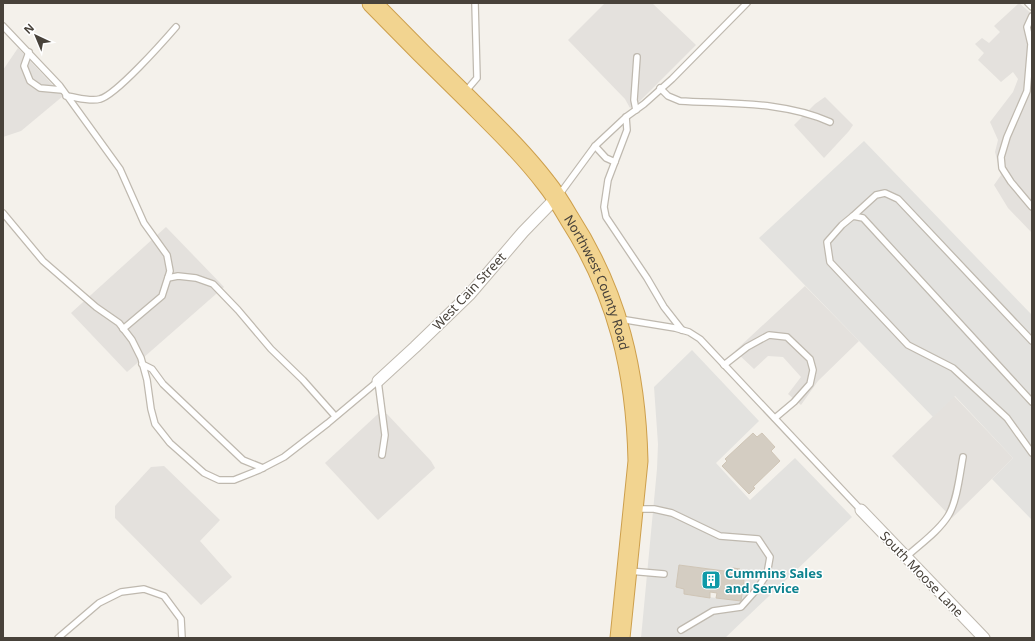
<svg xmlns="http://www.w3.org/2000/svg" width="1035" height="641" viewBox="0 0 1035 641" font-family="'Noto Sans',sans-serif">
  <rect width="100%" height="100%" fill="#f4f1eb"/>
  <g fill="#e4e1dd">
    <path d="M605 3H652L696 45 640 101 630 108 625 99 568 40Z"/>
    <path d="M1019 3 1032 14V233L1008 208 994 185 1001 175 995 152 998 140 990 122 1013 92 1018 79 1013 72 1001 82 978 60 984 53 975 44 982 38 989 43 1000 32 994 26Z"/>
    <path d="M18 48 63 96 21 131 3 137V70Z"/>
    <path d="M825 97 853 125 849 131 824 158 794 125 815 104Z"/>
    <path d="M166 227 224 287 127 372 71 313Z"/>
    <path d="M805 286 859 341 818 381 801 405 788 394 801 377 783 357 768 356 754 369 735 351Z"/>
    <path d="M954 396 1013 458 952 518 892 456Z"/>
    <path d="M378 414H387L431 461 435 468 378 520 325 463Z"/>
    <path d="M164 466 220 520 200 541 232 577 201 605 115 518V506L151 467Z"/>
  </g>
  <g fill="#e3e2df" fill-rule="evenodd">
    <path d="M864 141 1032 315V520L992 479 1013 458 955 396 933 417 759 238Z"/>
    <path d="M692 350 759 421 716 463 750 500 795 458 852 517 725 638H641L657 469 658 444 654 387ZM680 565 732 572 733 568 740 569V572L745 573 741 601 684 594V589L676 587Z"/>
  </g>
  <g fill="#d4cdc2" stroke="#cfc5b6">
    <path d="M753 433 757 437 762 433 775 447 771 451 780 461 753 487 755 488 749 494 722 466 727 461 725 459Z"/>
    <path d="M679 565 732 572 733 568 740 569V572L745 573 741 601 716 598 717 593 710 592V598L684 594V589L676 587Z"/>
  </g>
  <g fill="none" stroke-linecap="round" stroke-linejoin="round">
    <defs>
      <g id="service">
        <path d="M1028 3 1032 7"/>
        <path d="M1032 16 1027 27 1031 44 1027 91 1007 137 1001 157 1002 168 1011 182 1032 207"/>
        <path d="M3 26 60 86 120 169 144 223 167 255 170 271 162 296 123 329"/>
        <path d="M29 52 24 66 30 81 40 88 62 90"/>
        <path d="M660 88 668 96 680 101C730 104 784 101 830 122"/>
        <path d="M465 92 477 78 475 3"/>
        <path d="M66 96C76 97 90 102 100 99 116 95 163 42 176 27"/>
        <path d="M636 110 634 100 637 57"/>
        <path d="M626 117 627 130 608 180 604 207 606 217 647 278 664 307 682 330"/>
        <path d="M595 146 606 158 615 162"/>
        <path d="M559 195 595 146 626 117 644 104 672 79 747 3"/>
        <path d="M3 213 43 261 96 307 119 323 132 340 141 358 147 380 151 409 155 424 170 443 204 473 219 480H234L259 470 284 457 328 423 378 381"/>
        <path d="M853 216 876 195 885 193 898 199 1032 341"/>
        <path d="M168 278 178 276 196 278 213 284 238 310 271 349 303 380 335 416"/>
        <path d="M620 319 675 328 689 332 700 339 861 510"/>
        <path d="M142 364 152 369 163 384 243 460 263 468"/>
        <path d="M724 365 747 347 769 335 787 337 810 359 813 370 810 384 794 402 775 418"/>
        <path d="M378 381 385 435 382 455"/>
        <path d="M1032 402 863 218 853 216 842 225 827 242 830 262 908 345 953 368 1007 418 1032 453"/>
        <path d="M635 509H654L672 513 720 536 758 539 770 557 767 574 757 589 741 607 713 611 681 630"/>
        <path d="M906 557C920 544 938 532 948 516 957 502 960 473 963 457"/>
        <path d="M629 571 664 574"/>
        <path d="M58 638 99 603 121 592 144 589 164 596 181 619 182 638"/>
      </g>
      <g id="minor">
        <path d="M378 381 415 347 470 294 523 232 557 197"/>
        <path d="M861 510 984 638"/>
      </g>
      <g id="trunk">
        <path id="s1" d="M372 3C404 36 437 69 470 101 496 127 523 153 546 183 555 194 562 206 569 218 618 294 636 372 638 461L620 638"/>
      </g>
    </defs>
    <use href="#service" stroke="#bfb9af" stroke-width="8"/>
    <use href="#minor" stroke="#bfb9af" stroke-width="13"/>
    <use href="#trunk" stroke="#cd9f4c" stroke-width="21"/>
    <use href="#service" stroke="#fff" stroke-width="5.5"/>
    <use href="#minor" stroke="#fff" stroke-width="11"/>
    <use href="#trunk" stroke="#f2d490" stroke-width="19"/>
  </g>
  <defs>
    <symbol id="building-square" viewBox="-11 -11 22 22"><rect x="-9" y="-9" width="18" height="18" rx="4" fill="#0f9aa8" stroke="#fff"/><path d="M-4-6H4V6H1V3H-1V6H-4ZM-2.5-4.3h1.7v1.8h-1.7ZM.8-4.3h1.7v1.8H.8ZM-2.5-1h1.7V.8h-1.7ZM.8-1h1.7V.8H.8Z" fill="#fff"/></symbol>
  </defs>
  <g fill-rule="evenodd">
    <use href="#building-square" x="700" y="569" width="22" height="22"/>
  </g>
  <g text-anchor="middle" stroke-width="3" stroke-linejoin="round" paint-order="stroke">
    <g font-size="13" fill="#48423a" stroke="#fff">
      <text dy="5" stroke="none"><textPath href="#s1" startOffset="363">Northwest County Road</textPath></text>
      <text transform="translate(469 291) rotate(-47)" y="5">West Cain Street</text>
      <text transform="translate(922 574) rotate(46)" y="5">South Moose Lane</text>
    </g>
    <g font-size="13" font-weight="bold" fill="#0d838f" stroke="#fff" text-anchor="start">
      <text x="725" y="578">Cummins Sales<tspan x="725" dy="15">and Service</tspan></text>
    </g>
  </g>
  <rect width="1035" height="641" fill="none" stroke="#48423a" stroke-width="8"/>
  <g transform="translate(36 36) rotate(316)" stroke="#ffffff" stroke-width="3" paint-order="stroke">
  <path d="M0-3L7 15L0 10L-7 15Z" fill="#48423a"/>
  <text y="-6" font-size="11" font-weight="bold" text-anchor="middle" fill="#48423a">N</text>
  </g>
</svg>
